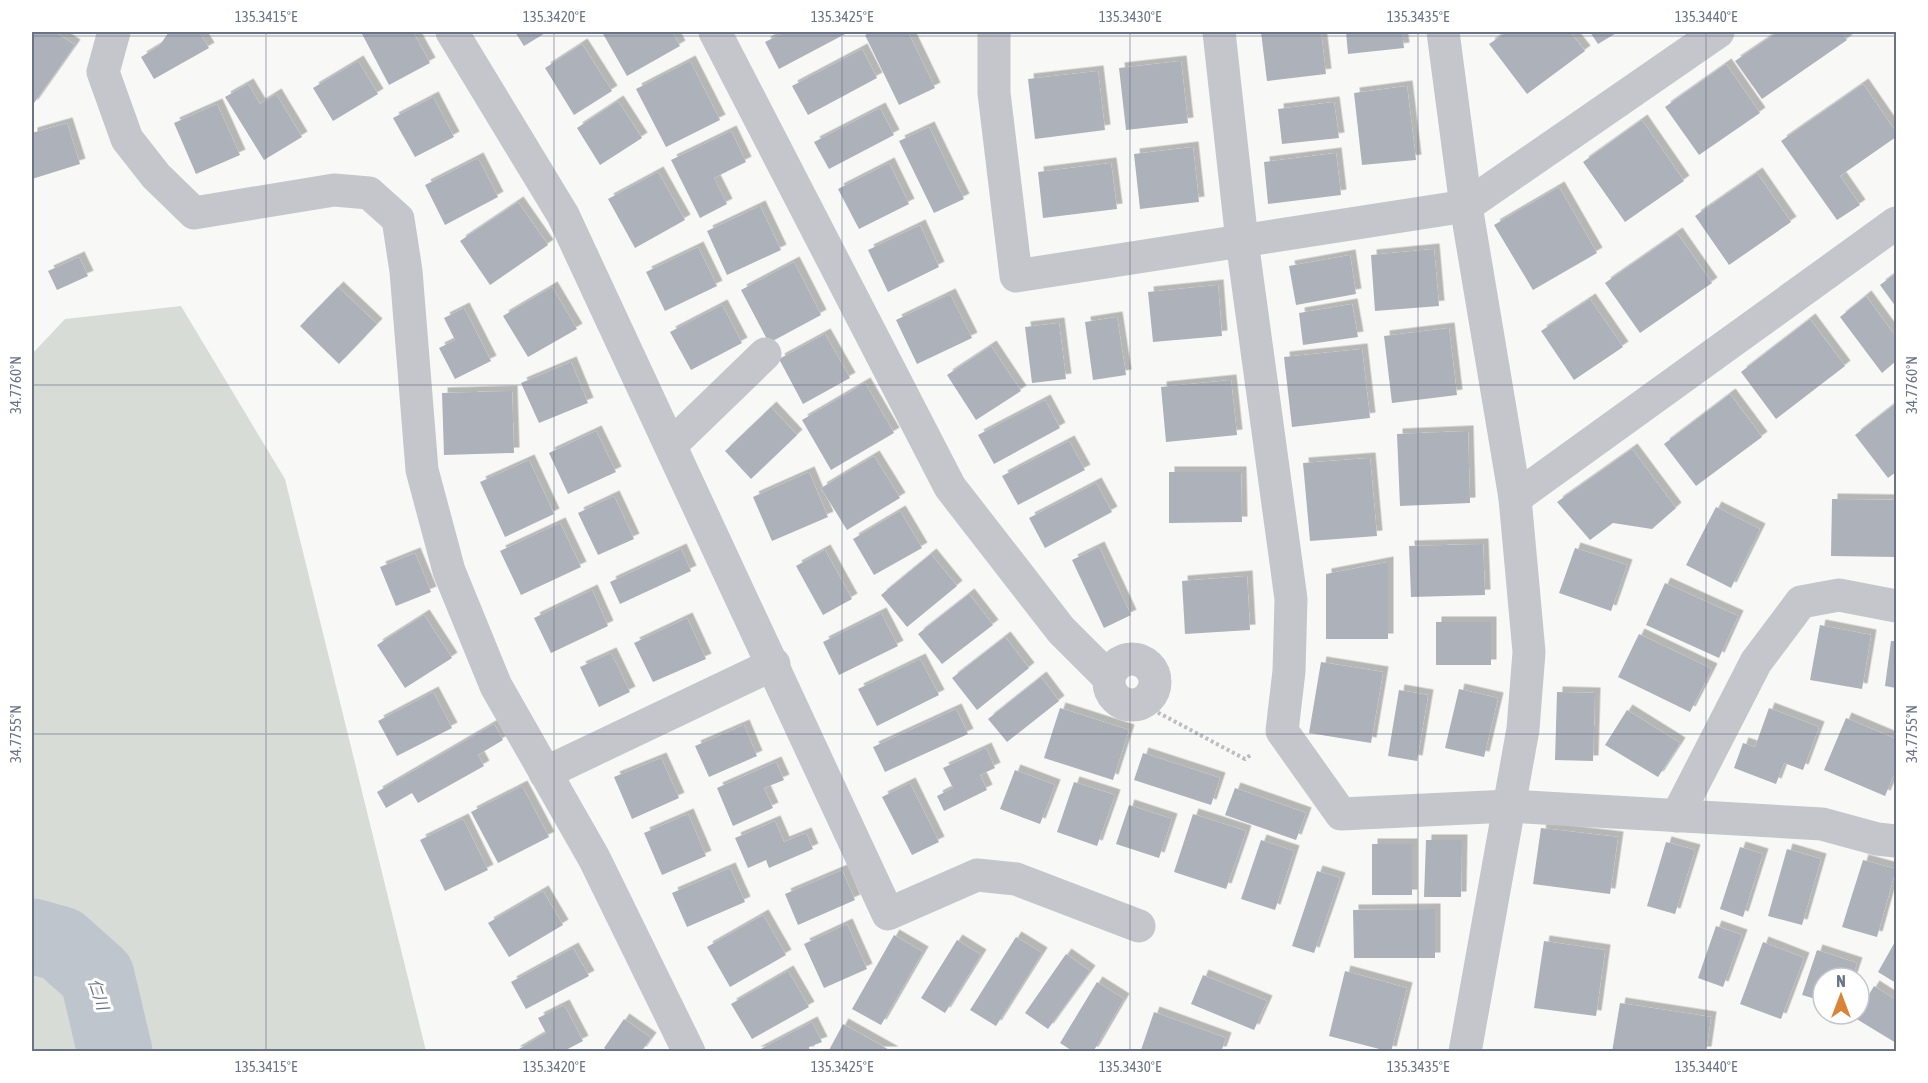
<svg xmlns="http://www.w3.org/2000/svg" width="1928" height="1083" viewBox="0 0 1928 1083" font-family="'Asap Condensed','Noto Sans JP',sans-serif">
  <defs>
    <filter id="shadow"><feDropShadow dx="5.5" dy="-5.5" stdDeviation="0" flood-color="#0004"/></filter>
  </defs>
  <rect width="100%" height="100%" fill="#f8f9f6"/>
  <path fill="#d7ddd6" d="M181 306 285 479 426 1051H32V354L65 319Z"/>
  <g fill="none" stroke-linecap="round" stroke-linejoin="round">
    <path stroke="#bec5cc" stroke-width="75" d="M32 936 61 944 97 976 115 1052"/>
  </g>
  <g fill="#adb1b9" filter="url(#shadow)">
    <path d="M34 32H55L75 45 32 106Z"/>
    <path d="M169 32H199L209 48 154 79 141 57 159 46Z"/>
    <path d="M361 32H413L430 63 389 85Z"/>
    <path d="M515 32H547L524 46Z"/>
    <path d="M602 32H672L680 46 627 76Z"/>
    <path d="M785 32H846L847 33 779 69 765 42Z"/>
    <path d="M871 32H908L935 88 899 105 865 35Z"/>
    <path d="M1261 32H1321L1326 74 1267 81Z"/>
    <path d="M1346 32H1402L1404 48 1348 54Z"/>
    <path d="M1507 32H1570L1585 51 1527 94 1489 44Z"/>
    <path d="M1590 32H1618L1598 44Z"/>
    <path d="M1778 32H1841L1847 40 1762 99 1735 61Z"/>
    <path d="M582 44 612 91 574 115 545 68Z"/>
    <path d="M862 49 877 78 808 115 792 86Z"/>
    <path d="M358 61 378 94 333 121 313 88Z"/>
    <path d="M690 61 720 120 666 147 636 89Z"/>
    <path d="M1181 61 1188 123 1126 130 1119 68Z"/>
    <path d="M1726 64 1760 113 1699 155 1665 107Z"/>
    <path d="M1098 71 1105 130 1035 139 1028 79Z"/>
    <path d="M248 84 260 104 276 94 302 137 264 160 225 97Z"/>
    <path d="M1863 84 1896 132V137L1840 176 1860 205 1837 220 1781 141Z"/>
    <path d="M1407 86 1416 160 1362 165 1354 93Z"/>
    <path d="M433 97 454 137 415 157 393 118Z"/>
    <path d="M618 101 642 138 600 165 577 128Z"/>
    <path d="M1334 102 1339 138 1282 144 1278 109Z"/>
    <path d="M217 104 240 155 196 174 174 123Z"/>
    <path d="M880 108 894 135 829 169 814 142Z"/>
    <path d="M1642 120 1684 181 1625 222 1583 162Z"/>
    <path d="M67 123 80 164 32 179V133Z"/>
    <path d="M929 127 964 199 934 213 899 141Z"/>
    <path d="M731 131 746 162 714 178 727 204 700 218 671 160Z"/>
    <path d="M1193 147 1199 202 1140 209 1134 154Z"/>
    <path d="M1336 153 1341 195 1268 204 1264 162Z"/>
    <path d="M478 158 498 197 445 225 425 185Z"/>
    <path d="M889 163 909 204 859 229 838 189Z"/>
    <path d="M1111 163 1117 209 1043 218 1038 172Z"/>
    <path d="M658 172 685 220 635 248 608 199Z"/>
    <path d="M1757 173 1791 222 1729 265 1695 216Z"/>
    <path d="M1559 187 1597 253 1533 290 1494 225Z"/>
    <path d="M518 202 548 245 490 285 460 241Z"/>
    <path d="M760 206 781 250 727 275 707 231Z"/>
    <path d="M920 225 939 267 888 292 868 250Z"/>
    <path d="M1677 233 1712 283 1640 333 1605 283Z"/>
    <path d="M698 247 717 286 665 311 646 272Z"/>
    <path d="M1434 249 1439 306 1375 311 1371 255Z"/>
    <path d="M1350 255 1356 294 1296 305 1289 266Z"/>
    <path d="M79 257 88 276 57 290 48 271Z"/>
    <path d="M794 262 821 315 769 343 741 290Z"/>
    <path d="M1896 273V307L1880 285Z"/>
    <path d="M1218 285 1222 336 1153 342 1148 292Z"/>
    <path d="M338 287 377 324 339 364 300 326Z"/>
    <path d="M552 287 577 329 528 357 503 316Z"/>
    <path d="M950 294 972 338 917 364 896 320Z"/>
    <path d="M1866 296 1896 337V361L1882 373 1840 317Z"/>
    <path d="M1590 299 1623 347 1574 380 1541 331Z"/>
    <path d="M1352 304 1358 337 1303 345 1299 313Z"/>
    <path d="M722 305 742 343 691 370 670 332Z"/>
    <path d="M464 308 491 361 455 379 439 348 455 340 444 318Z"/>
    <path d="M1117 317 1126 375 1093 380 1085 322Z"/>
    <path d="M1810 319 1845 366 1776 419 1741 372Z"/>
    <path d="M1059 323 1066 379 1032 383 1025 327Z"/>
    <path d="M1449 328 1457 395 1392 403 1384 336Z"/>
    <path d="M825 334 850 378 803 404 779 359Z"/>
    <path d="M991 346 1021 391 976 420 947 375Z"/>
    <path d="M1362 349 1370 418 1292 427 1284 357Z"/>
    <path d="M571 362 588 403 539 423 521 383Z"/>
    <path d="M1231 380 1237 435 1166 442 1161 387Z"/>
    <path d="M865 383 894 433 831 470 802 420Z"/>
    <path d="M512 391 514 453 444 455 442 393Z"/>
    <path d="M1730 394 1762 437 1696 486 1664 444Z"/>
    <path d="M1045 400 1060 428 994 464 978 435Z"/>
    <path d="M1896 403V472L1888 478 1855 435Z"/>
    <path d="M771 407 797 435 751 479 725 451Z"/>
    <path d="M596 431 616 472 568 494 549 453Z"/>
    <path d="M1468 431 1470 503 1400 506 1397 434Z"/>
    <path d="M1069 441 1085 470 1018 505 1002 476Z"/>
    <path d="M1632 449 1676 508 1652 529 1613 523 1590 540 1557 502Z"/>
    <path d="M874 456 900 498 847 530 821 488Z"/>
    <path d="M1370 458 1377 536 1310 541 1303 463Z"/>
    <path d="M529 460 554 514 505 537 480 482Z"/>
    <path d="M809 472 828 517 772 541 753 497Z"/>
    <path d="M1169 472H1241L1242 522 1169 523Z"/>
    <path d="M1096 483 1112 512 1045 548 1029 518Z"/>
    <path d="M614 496 634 539 598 555 578 513Z"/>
    <path d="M1832 499 1896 500V557L1831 556Z"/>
    <path d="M1716 507 1760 529 1731 588 1686 565Z"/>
    <path d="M900 511 922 548 874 575 853 539Z"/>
    <path d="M560 523 581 567 521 595 500 551Z"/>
    <path d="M1483 544 1485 595 1411 597 1409 546Z"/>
    <path d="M1099 547 1131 615 1104 628 1072 560Z"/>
    <path d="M1575 548 1627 565 1611 611 1559 593Z"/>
    <path d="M681 549 691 571 620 604 610 582Z"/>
    <path d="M825 550 852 599 823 615 796 566Z"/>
    <path d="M415 553 431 592 396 606 380 567Z"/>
    <path d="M931 554 957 586 907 627 881 595Z"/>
    <path d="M1388 562V639H1326V574Z"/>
    <path d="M1247 576 1250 630 1185 634 1182 581Z"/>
    <path d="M1665 583 1738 616 1719 658 1646 625Z"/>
    <path d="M592 590 608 626 551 653 534 618Z"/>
    <path d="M969 594 993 625 942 664 918 634Z"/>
    <path d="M881 613 898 646 839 675 823 642Z"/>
    <path d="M424 615 452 658 405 688 377 645Z"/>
    <path d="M687 618 706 659 653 682 634 643Z"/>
    <rect x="1436" y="622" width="55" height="43"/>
    <path d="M1820 625 1871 635 1862 689 1810 680Z"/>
    <path d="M1639 634 1712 669 1690 712 1618 677Z"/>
    <path d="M1005 637 1029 668 977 710 952 678Z"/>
    <path d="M1891 641H1896V688L1885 686Z"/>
    <path d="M611 653 630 692 599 707 580 667Z"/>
    <path d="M920 659 939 695 877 726 858 689Z"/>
    <path d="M1321 662 1383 672 1371 743 1309 733Z"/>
    <path d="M1041 677 1059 701 1007 742 988 719Z"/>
    <path d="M1459 689 1498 698 1484 757 1445 748Z"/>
    <path d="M1399 690 1428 695 1417 761 1388 756Z"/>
    <path d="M433 692 452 728 397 756 378 721Z"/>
    <path d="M1557 692 1595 693 1593 761 1555 760Z"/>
    <path d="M1060 708 1129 730 1113 780 1044 758Z"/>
    <path d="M1769 708 1819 727 1803 770 1784 763 1776 784 1734 768 1743 743 1755 747Z"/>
    <path d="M956 709 968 734 885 772 873 747Z"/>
    <path d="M1627 710 1680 743 1658 777 1605 745Z"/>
    <path d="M1846 718 1896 739V770L1885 796 1824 770Z"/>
    <path d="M494 724 503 740 478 755 484 766 418 803 412 793 386 808 377 792Z"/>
    <path d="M744 725 757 756 709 777 695 746Z"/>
    <path d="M986 748 995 768 980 775 987 790 944 811 937 796 953 788 943 768Z"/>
    <path d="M1143 753 1220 778 1211 805 1134 780Z"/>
    <path d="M661 758 679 798 632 819 614 777Z"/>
    <path d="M776 762 784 780 764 788 773 808 733 826 717 788Z"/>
    <path d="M1015 770 1055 785 1040 824 1000 809Z"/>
    <path d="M1074 782 1115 795 1097 846 1057 832Z"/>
    <path d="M910 783 939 842 912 855 882 797Z"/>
    <path d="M522 786 549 837 498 863 471 812Z"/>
    <path d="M1235 788 1306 813 1296 840 1225 815Z"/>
    <path d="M1129 805 1172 819 1159 858 1116 844Z"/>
    <path d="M688 814 706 856 662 875 644 833Z"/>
    <path d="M1193 814 1246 831 1226 889 1174 872Z"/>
    <path d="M463 819 488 870 445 891 420 840Z"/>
    <path d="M775 821 784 842 806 833 813 849 769 868 766 860 748 868 735 838Z"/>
    <path d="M1541 828 1618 837 1610 894 1533 884Z"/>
    <path d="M1261 840 1294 851 1275 910 1241 899Z"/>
    <path d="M1426 840H1462L1461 897H1424Z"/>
    <path d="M1666 842 1695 850 1675 914 1647 906Z"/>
    <rect x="1372" y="844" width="40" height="51"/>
    <path d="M1740 847 1763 854 1743 917 1720 909Z"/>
    <path d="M1787 849 1821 859 1802 925 1768 916Z"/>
    <path d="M1863 860 1896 869 1877 937 1842 927Z"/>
    <path d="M730 868 745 902 687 927 672 893Z"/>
    <path d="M842 870 855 900 798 925 785 894Z"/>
    <path d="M1317 871 1340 878 1314 953 1292 946Z"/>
    <path d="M543 891 563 925 509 957 488 923Z"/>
    <path d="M1435 909V958H1354L1353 910Z"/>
    <path d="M763 915 786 955 730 987 707 947Z"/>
    <path d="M847 924 867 969 824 988 804 944Z"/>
    <path d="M1716 926 1742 935 1723 987 1698 978Z"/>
    <path d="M894 935 923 952 881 1025 852 1009Z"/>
    <path d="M1016 937 1042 953 996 1026 970 1010Z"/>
    <path d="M957 940 981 955 945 1013 921 998Z"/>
    <path d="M1896 940V983L1878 972Z"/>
    <path d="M1544 941 1605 950 1596 1016 1534 1008Z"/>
    <path d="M1763 942 1804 958 1781 1019 1740 1004Z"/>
    <path d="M573 948 589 976 526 1009 511 982Z"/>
    <path d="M1817 950 1857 963 1852 978H1823V1001L1802 995Z"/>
    <path d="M1066 954 1090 971 1048 1029 1025 1013Z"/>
    <path d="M788 971 809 1007 752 1039 731 1004Z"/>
    <path d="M1345 971 1407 988 1391 1052 1329 1036Z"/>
    <path d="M1203 975 1267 1001 1254 1030 1191 1004Z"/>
    <path d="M1097 982 1124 999 1093 1052H1074L1060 1043Z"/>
    <path d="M1874 986 1896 1000V1043L1855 1018Z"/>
    <path d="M1620 1003 1711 1017 1706 1052H1612Z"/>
    <path d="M564 1005 583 1041 562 1052H514L546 1033 538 1018Z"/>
    <path d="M1154 1012 1226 1038 1221 1052 1141 1050Z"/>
    <path d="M624 1019 651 1038 641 1052H610L604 1048Z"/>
    <path d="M812 1022 822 1042 809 1047V1052H755Z"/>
    <path d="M843 1024 893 1052H828Z"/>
  </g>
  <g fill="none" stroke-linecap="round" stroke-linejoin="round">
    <path stroke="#bcbdc1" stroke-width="4" stroke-dasharray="3 3" stroke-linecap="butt" d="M1142 704 1245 759 1252 754"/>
    <g stroke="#c4c6cb" stroke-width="33">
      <path d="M114 32 103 72 127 139 156 176 194 213 334 190 369 193 398 219 406 271 422 470 449 571 496 686 594 858 689 1052"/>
      <path d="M452 32 563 215 888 914 977 875 1016 879 1139 926"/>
      <path d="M715 32 950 487 1061 630 1109 678"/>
      <path d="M994 32V93L1016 276 1466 206 1718 32"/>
      <path d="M1219 32 1242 241 1291 599 1289 671 1282 731 1341 814 1509 806 1822 824 1877 839 1896 841"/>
      <path d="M1443 32 1466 206 1515 498 1529 652 1523 729 1465 1052"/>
      <path d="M671 445 765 354"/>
      <path d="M1515 498 1896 223"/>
      <circle cx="1132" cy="682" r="23"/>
      <path d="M545 773 774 664"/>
      <path d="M1677 816 1756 662 1801 602 1839 595 1896 606"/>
    </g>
  </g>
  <path fill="none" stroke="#6a7285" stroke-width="1.5" stroke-opacity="0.45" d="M266 32V1052M554 32V1052M842 32V1052M1130 32V1052M1418 32V1052M1706 32V1052M32 36H1896M32 385H1896M32 734H1896"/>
  <g text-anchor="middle" stroke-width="6" stroke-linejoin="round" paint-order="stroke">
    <g font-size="16" font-style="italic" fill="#667380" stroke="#fff">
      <text transform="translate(99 994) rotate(72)" y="6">仁川</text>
    </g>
  </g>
  <rect width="1928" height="1083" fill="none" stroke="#ffffff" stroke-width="66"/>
  <g transform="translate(1841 996)"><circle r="28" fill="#ffffff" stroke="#c3c7ce" stroke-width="1.5"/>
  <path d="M0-4.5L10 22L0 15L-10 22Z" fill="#d88537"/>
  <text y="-9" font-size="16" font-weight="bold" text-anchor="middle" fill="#6a7285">N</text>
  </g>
  <rect x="33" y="33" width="1862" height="1017" fill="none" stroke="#6a7285" stroke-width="2"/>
  <g font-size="15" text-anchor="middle" fill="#6a7285">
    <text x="266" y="22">135.3415°E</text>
    <text x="554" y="22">135.3420°E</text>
    <text x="842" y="22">135.3425°E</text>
    <text x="1130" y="22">135.3430°E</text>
    <text x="1418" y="22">135.3435°E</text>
    <text x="1706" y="22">135.3440°E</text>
    <text transform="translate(16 385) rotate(-90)" y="5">34.7760°N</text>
    <text transform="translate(1912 385) rotate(-90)" y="5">34.7760°N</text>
    <text transform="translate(16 734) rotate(-90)" y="5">34.7755°N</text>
    <text transform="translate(1912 734) rotate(-90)" y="5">34.7755°N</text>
    <text x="266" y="1072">135.3415°E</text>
    <text x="554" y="1072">135.3420°E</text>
    <text x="842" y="1072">135.3425°E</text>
    <text x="1130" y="1072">135.3430°E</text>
    <text x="1418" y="1072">135.3435°E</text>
    <text x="1706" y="1072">135.3440°E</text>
  </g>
</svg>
